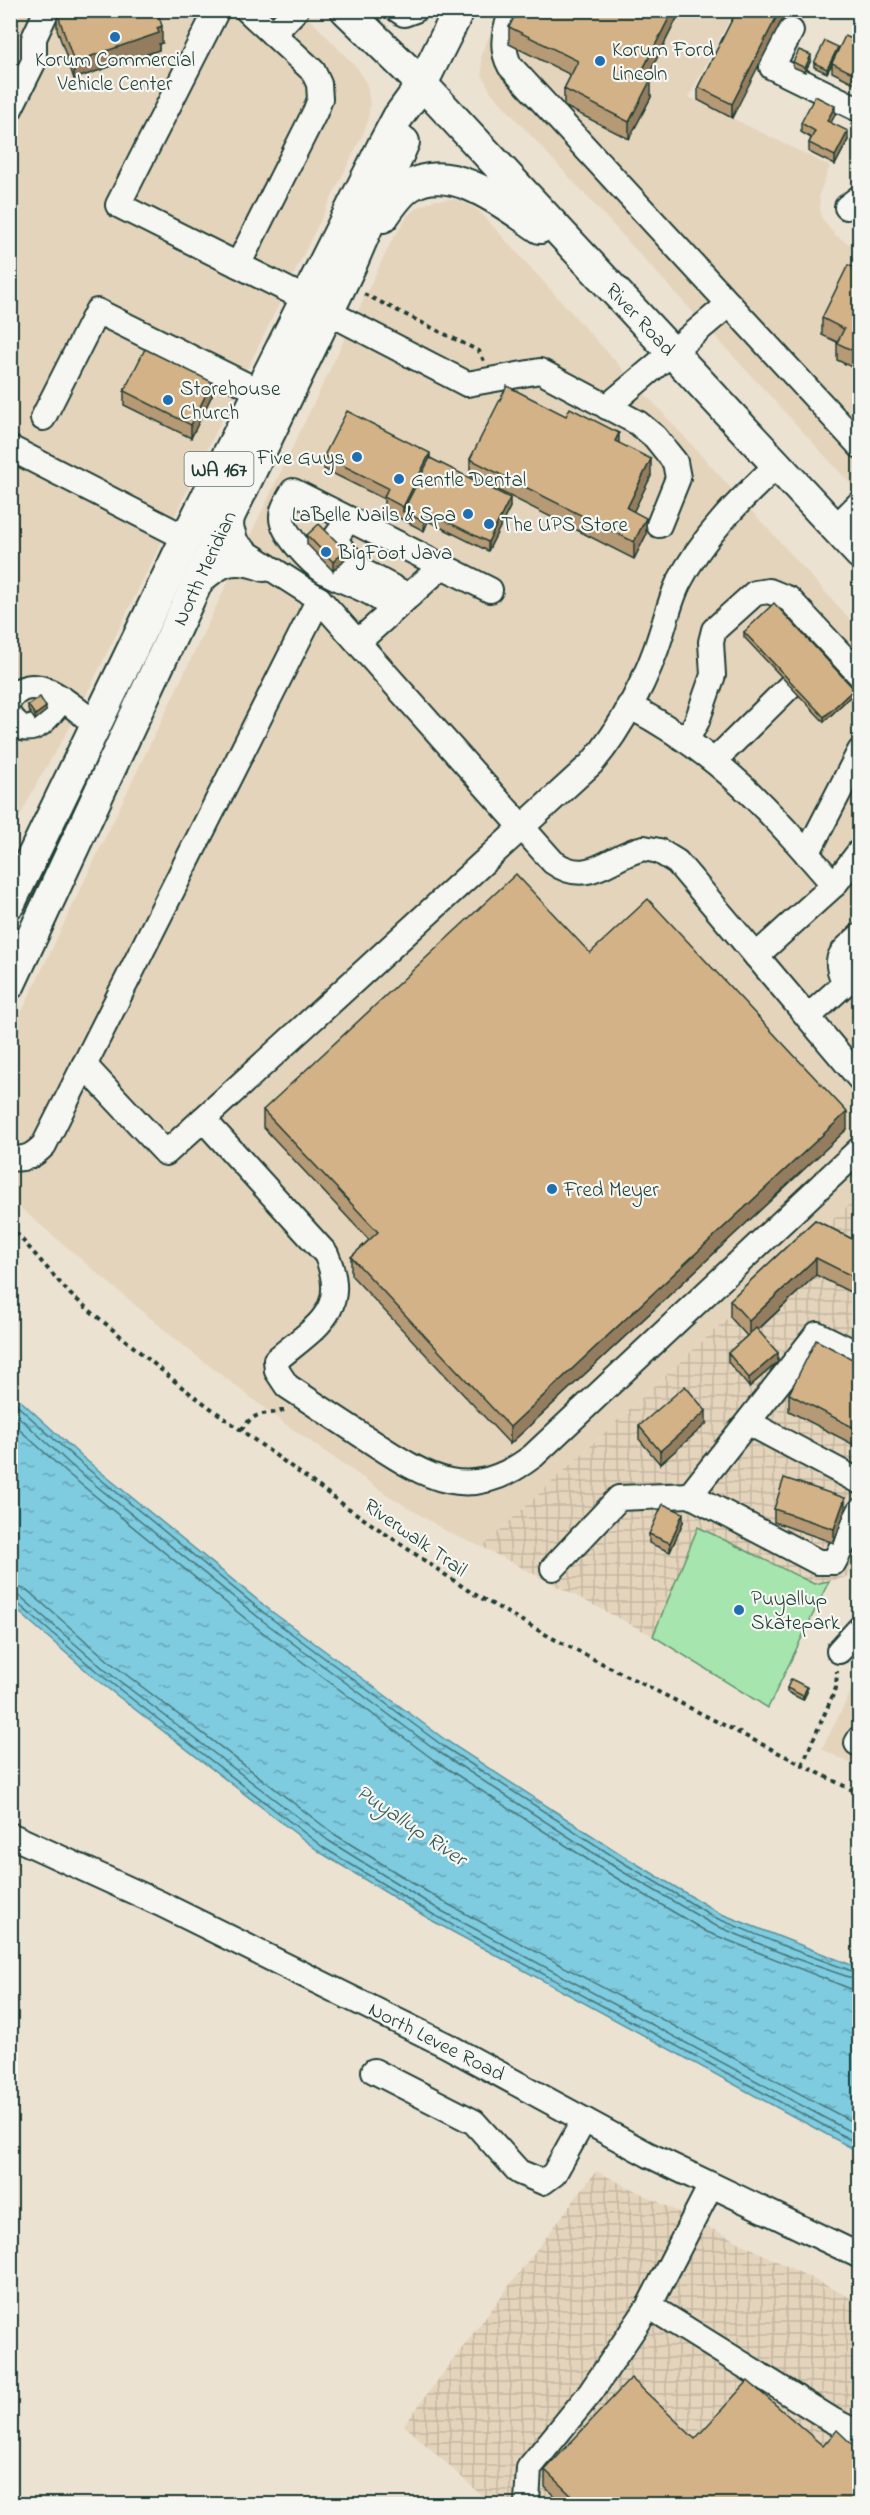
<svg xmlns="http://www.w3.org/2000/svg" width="870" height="2515" viewBox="0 0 870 2515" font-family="'Indie Flower',sans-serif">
  <defs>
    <pattern id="industrial-grid" width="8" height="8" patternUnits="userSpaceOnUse" patternTransform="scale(1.5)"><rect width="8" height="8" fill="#e5d4bc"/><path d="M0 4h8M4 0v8" fill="none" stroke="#c4b7a2"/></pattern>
    <pattern id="water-ripples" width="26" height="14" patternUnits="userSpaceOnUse" patternTransform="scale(1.5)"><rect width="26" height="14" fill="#7fcbdf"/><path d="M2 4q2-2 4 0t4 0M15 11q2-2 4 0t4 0" fill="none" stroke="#67a6b6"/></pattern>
  </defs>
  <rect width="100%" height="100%" fill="#ece2d2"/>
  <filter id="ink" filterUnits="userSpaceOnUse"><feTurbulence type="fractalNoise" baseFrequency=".0167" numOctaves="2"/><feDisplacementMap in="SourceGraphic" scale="12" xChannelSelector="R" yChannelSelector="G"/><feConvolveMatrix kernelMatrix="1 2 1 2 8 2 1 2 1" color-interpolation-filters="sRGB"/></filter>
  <g filter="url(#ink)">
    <g fill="#e5d4bc">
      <path d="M19 11H302L358 69 367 85 370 104 368 121 364 132 72 724 38 781 11 834V28Z"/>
      <path d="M501 11H734L689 97 830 166 819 195 821 217 835 235 859 250V493L490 91 482 74 481 54Z"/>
      <path d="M454 199 472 206 480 212 859 629V1195L482 1547 451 1534 389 1496 285 1424 181 1344 11 1200 10 1036 391 242 408 215 416 208 434 200Z"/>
      <path d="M859 1675V1768L822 1749Z"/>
    </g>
    <g fill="url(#industrial-grid)">
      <path d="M859 1195 860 1555 848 1577 814 1584 698 1527 653 1636 482 1547Z"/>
      <path d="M596 2171 859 2302V2504H491L404 2425Z"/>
    </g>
    <path fill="#a6e5ad" stroke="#629170" stroke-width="1.5" d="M698 1527 814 1584 829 1581 768 1708 653 1636Z"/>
    <path fill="url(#water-ripples)" stroke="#59929b" stroke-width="1.5" d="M10 1391 81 1456 271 1611 447 1741 625 1857 719 1913 859 1968V2152L431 1920 321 1853 97 1680 11 1605Z"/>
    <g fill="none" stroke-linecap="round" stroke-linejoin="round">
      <g stroke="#457678" stroke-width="1.5">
        <path d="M10 1399 77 1460 268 1616 443 1746 622 1862 716 1918 794 1950 860 1974"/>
        <path d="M10 1409 72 1466 263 1621 439 1752 618 1869 712 1924 791 1957 860 1981"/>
        <path d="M10 1421 67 1473 257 1628 434 1760 613 1876 707 1932 851 1989 860 1990"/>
        <path d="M10 1585 27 1590 111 1663 334 1834 442 1901 860 2126"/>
        <path d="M10 1594 21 1597 105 1670 329 1841 438 1909 860 2137"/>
        <path d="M10 1601 17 1603 101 1675 324 1848 434 1915 860 2145"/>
      </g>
      <defs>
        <g id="minor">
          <path d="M217 10 118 205 304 298"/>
          <path d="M398 10 404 14 415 10"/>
          <path d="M513 10C504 29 500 48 510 66L860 446"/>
          <path d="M791 31 772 67 860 110"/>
          <path d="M273 34 296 10"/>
          <path d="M10 109 34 61V38L47 10"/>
          <path d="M847 207 860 197"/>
          <path d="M238 265 315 112 320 99 319 84 313 71 247 10"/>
          <path d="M328 312 467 384 540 371 638 423 655 437 675 462 678 478 659 525"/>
          <path d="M607 407 729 304"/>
          <path d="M43 418 97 311 258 391"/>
          <path d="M10 448 186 538"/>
          <path d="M232 510 231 527 236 543 247 553 319 599 553 862C589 888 610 855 644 848L659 851 677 862 860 1079"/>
          <path d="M349 519 336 537V541L344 552 364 572 409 596"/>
          <path d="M835 528 860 503"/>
          <path d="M197 585C221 563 232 557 264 569"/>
          <path d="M393 610C372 588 350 586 324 571 312 564 281 532 282 517 282 508 289 499 293 491L490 590"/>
          <path d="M358 642 442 566"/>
          <path d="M10 699C34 667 74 708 95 724"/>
          <path d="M629 706C717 751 771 811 834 885"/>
          <path d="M10 717 22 728C40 732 51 712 62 700"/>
          <path d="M687 739 697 721 713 675 711 642 714 630 755 593 769 591 789 599 860 675"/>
          <path d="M715 760 790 686"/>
          <path d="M807 854 860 751"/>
          <path d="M756 956 834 885 860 851"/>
          <path d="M845 983C832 958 840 954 860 936"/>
          <path d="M808 1017 860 970"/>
          <path d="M84 1065 166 1153 591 764C621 730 649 675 662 631 667 615 671 599 678 584 702 537 739 501 777 465"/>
          <path d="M203 1119 326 1254C351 1311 315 1327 276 1360L277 1371 287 1386C314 1404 342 1422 369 1440 427 1478 469 1505 533 1456L860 1149"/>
          <path d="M10 1158C26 1160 33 1156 44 1145L319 599"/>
          <path d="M860 1355 817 1334 690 1495 818 1562H834L860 1511"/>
          <path d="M749 1423 860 1482"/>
          <path d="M553 1568 619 1498 690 1495"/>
          <path d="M839 1651 860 1628"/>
          <path d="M860 1738 857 1743 860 1744"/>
          <path d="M10 1835 161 1904 446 2045 649 2155 860 2256"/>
          <path d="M374 2071 474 2122 519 2172 543 2182 554 2174 584 2120"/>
          <path d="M649 2306 832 2420 860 2434"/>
          <path d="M529 2504 527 2502 529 2468 591 2392 649 2306 711 2185"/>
        </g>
        <g id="major">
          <path d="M346 10 422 84 860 554"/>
          <path d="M383 217C390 207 399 193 410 186 451 160 507 206 540 228"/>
          <path d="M10 903 186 538 382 147 398 117 422 84 459 10"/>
          <path d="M10 984 195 587 351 265 404 142"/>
        </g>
      </defs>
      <use href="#minor" stroke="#1f3d34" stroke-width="28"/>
      <use href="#major" stroke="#1f3d34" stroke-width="34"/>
      <g stroke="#1f3d34" stroke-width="4" stroke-dasharray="4.5 4.5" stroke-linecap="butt">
        <path d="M364 294 479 351 484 361"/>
        <path d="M10 1226 70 1294 183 1388 348 1508 469 1591 552 1638 860 1794"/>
        <path d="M241 1430C258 1408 262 1417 284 1410"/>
        <path d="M802 1765 836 1688 837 1671"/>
      </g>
      <use href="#minor" stroke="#f6f6f2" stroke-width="24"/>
      <use href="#major" stroke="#f6f6f2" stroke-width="30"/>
    </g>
    <g fill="#b69974" stroke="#1f3d34" stroke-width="1.5">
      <path d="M679 10V14L647 78 651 97 629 139 564 106V89L571 75 509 44V27Z"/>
      <path d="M737 10 732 118 698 100V87Z"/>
      <path d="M811 10H828L824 17Z"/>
      <path d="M57 12 162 43 159 44V50L74 79 57 29Z"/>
      <path d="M860 42V86L832 72V64L827 73 814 67V63L838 51Z"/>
      <path d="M811 60 805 72 793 67V62Z"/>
      <path d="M835 115 831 122 848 140 835 165 809 152V143L811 138 801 132V123Z"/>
      <path d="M860 270V371L837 360V342L822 335V318Z"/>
      <path d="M124 391 212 395 191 438 124 405Z"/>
      <path d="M619 443 651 476 633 511 646 535 634 559 470 476V459Z"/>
      <path d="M324 456 430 458 510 507 488 551 428 521 424 531 384 510V499L324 469Z"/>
      <path d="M307 535 345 559 333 571 307 544Z"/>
      <path d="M744 632 854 693 824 722 744 637Z"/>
      <path d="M28 705 46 711 35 720 28 710Z"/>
      <path d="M590 953 847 1129 510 1444 351 1275V1257L369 1240 263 1127V1110Z"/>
      <path d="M815 1220 860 1243V1297L816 1275 758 1330 778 1362 749 1387 728 1362V1353L747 1336 730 1317V1300Z"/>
      <path d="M860 1363V1448L789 1411V1394Z"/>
      <path d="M706 1424 660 1464 639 1439V1426Z"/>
      <path d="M774 1509 845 1511 834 1543 774 1522Z"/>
      <path d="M683 1522 670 1552 649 1543V1534Z"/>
      <path d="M787 1688 807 1692 803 1700 787 1692Z"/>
      <path d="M695 2439 823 2446 860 2505H563L545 2487V2470Z"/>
    </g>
    <g fill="#947d5e" stroke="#1f3d34" stroke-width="1.5">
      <path d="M673 10H679V14L640 92V75Z"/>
      <path d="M780 10H787L732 118V104Z"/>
      <path d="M162 26V43L159 44V50L74 79V62Z"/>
      <path d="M838 47V51L827 73V69Z"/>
      <path d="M811 55V60L805 72V68Z"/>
      <path d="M651 79V97L629 139V122Z"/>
      <path d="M835 106V115L827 130V121Z"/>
      <path d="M848 131V140L835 165V156Z"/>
      <path d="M212 382V395L191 438V425Z"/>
      <path d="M619 433V450L615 441Z"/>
      <path d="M430 453V467L403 511V507Z"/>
      <path d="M651 459V476L627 525V508Z"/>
      <path d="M510 498V507L488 551V542Z"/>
      <path d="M428 512V521L424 531V522Z"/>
      <path d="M646 518V535L634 559V542Z"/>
      <path d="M345 550V559L333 571V562Z"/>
      <path d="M854 689V693L824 722V717Z"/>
      <path d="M46 707V711L35 720V715Z"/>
      <path d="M847 1112V1129L510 1444V1427Z"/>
      <path d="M816 1258V1275L749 1338V1321Z"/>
      <path d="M778 1353V1362L749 1387V1378Z"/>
      <path d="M706 1411V1424L660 1464V1451Z"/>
      <path d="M845 1498V1511L834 1543V1529Z"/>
      <path d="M683 1513V1522L670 1552V1543Z"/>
      <path d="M807 1687V1692L803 1700V1696Z"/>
    </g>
    <g fill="#d4b287" stroke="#1f3d34" stroke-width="1.5">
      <path d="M61 10H157L162 26 157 28 159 33 74 62 57 12Z"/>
      <path d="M518 10H673L640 75 651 79 629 122 564 89 578 61 509 27Z"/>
      <path d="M737 10H780L732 104 698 87Z"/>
      <path d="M845 36 860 42V77L832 63Z"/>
      <path d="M825 41 838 47 827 69 814 63Z"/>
      <path d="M799 50 811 55 805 68 793 62Z"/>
      <path d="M815 96 835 106 827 121 848 131 835 156 809 143 815 131 801 123Z"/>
      <path d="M848 265 860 270V354L837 343 844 329 822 318Z"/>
      <path d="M145 349 212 382 191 425 124 391Z"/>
      <path d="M507 386 566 416 570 408 619 433 615 441 651 459 627 508 646 518 634 542 470 459Z"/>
      <path d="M347 411 430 453 403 507 384 497 388 488 324 456Z"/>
      <path d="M430 458 510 498 488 542 428 512 424 522 403 511Z"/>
      <path d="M319 524 345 550 333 562 307 535Z"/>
      <path d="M774 603 854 689 824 717 744 632Z"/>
      <path d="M40 697 46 707 35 715 28 705Z"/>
      <path d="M516 874 590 953 648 899 847 1112 510 1427 351 1257 378 1232 263 1110Z"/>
      <path d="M815 1220 860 1243V1280L816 1258 749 1321 730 1300Z"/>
      <path d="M756 1328 778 1353 749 1378 728 1353Z"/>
      <path d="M816 1340 860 1363V1431L789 1394Z"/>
      <path d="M685 1386 706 1411 660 1451 639 1426Z"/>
      <path d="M784 1478 845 1498 834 1529 774 1509Z"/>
      <path d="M663 1504 683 1513 670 1543 649 1534Z"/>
      <path d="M791 1679 807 1687 803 1696 787 1688Z"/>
      <path d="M631 2378 695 2439 748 2381 823 2446 837 2430 860 2452V2505H581L545 2470Z"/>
    </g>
  </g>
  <g fill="#1f6fb2" stroke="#f6f6f2" stroke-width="2">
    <circle cx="115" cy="37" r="6"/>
    <circle cx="600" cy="61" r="6"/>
    <circle cx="168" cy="400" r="6"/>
    <circle cx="357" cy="457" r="6"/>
    <circle cx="399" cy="479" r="6"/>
    <circle cx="468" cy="514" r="6"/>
    <circle cx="489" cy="524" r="6"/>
    <circle cx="326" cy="552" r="6"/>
    <circle cx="552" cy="1189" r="6"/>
    <circle cx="739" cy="1610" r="6"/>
  </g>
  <g text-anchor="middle" stroke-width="4.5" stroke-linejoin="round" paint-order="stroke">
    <rect fill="#f6f6f2" stroke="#60746d" stroke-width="1.5" x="184.5" y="452" width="69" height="34" rx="4.5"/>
    <g font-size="20" font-weight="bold" fill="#1f3d34">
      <text x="219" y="476">WA 167</text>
    </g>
    <g font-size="21" fill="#1f3d34" stroke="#f6f6f2" text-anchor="start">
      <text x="612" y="56">Korum Ford<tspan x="612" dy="24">Lincoln</tspan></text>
      <text x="115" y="66" text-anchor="middle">Korum Commercial<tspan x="115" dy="24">Vehicle Center</tspan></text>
      <text x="180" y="395">Storehouse<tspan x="180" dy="24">Church</tspan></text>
      <text x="345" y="464" text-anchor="end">Five Guys</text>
      <text x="411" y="486">Gentle Dental</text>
      <text x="456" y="521" text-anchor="end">LaBelle Nails &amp; Spa</text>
      <text x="501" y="531">The UPS Store</text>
      <text x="338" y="559">BigFoot Java</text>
      <text x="564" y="1196">Fred Meyer</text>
      <text x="751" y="1605">Puyallup<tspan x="751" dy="24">Skatepark</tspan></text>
    </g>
    <g font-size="21" fill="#1f3d34" stroke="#f6f6f2">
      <text transform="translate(641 319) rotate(47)" y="7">River Road</text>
      <text transform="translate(204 568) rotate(-65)" y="7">North Meridian</text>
      <text transform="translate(416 1537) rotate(35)" y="7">Riverwalk Trail</text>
      <text transform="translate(437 2041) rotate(27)" y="7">North Levee Road</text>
    </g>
    <g font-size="22" font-style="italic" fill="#325956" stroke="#f6f6f2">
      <text transform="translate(412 1824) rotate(34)" y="8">Puyallup River</text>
    </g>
  </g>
  <rect width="870" height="2515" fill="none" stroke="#f6f6f2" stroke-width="36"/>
  <rect x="18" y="18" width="834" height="2479" fill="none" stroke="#1f3d34" stroke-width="2" filter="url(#ink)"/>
</svg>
